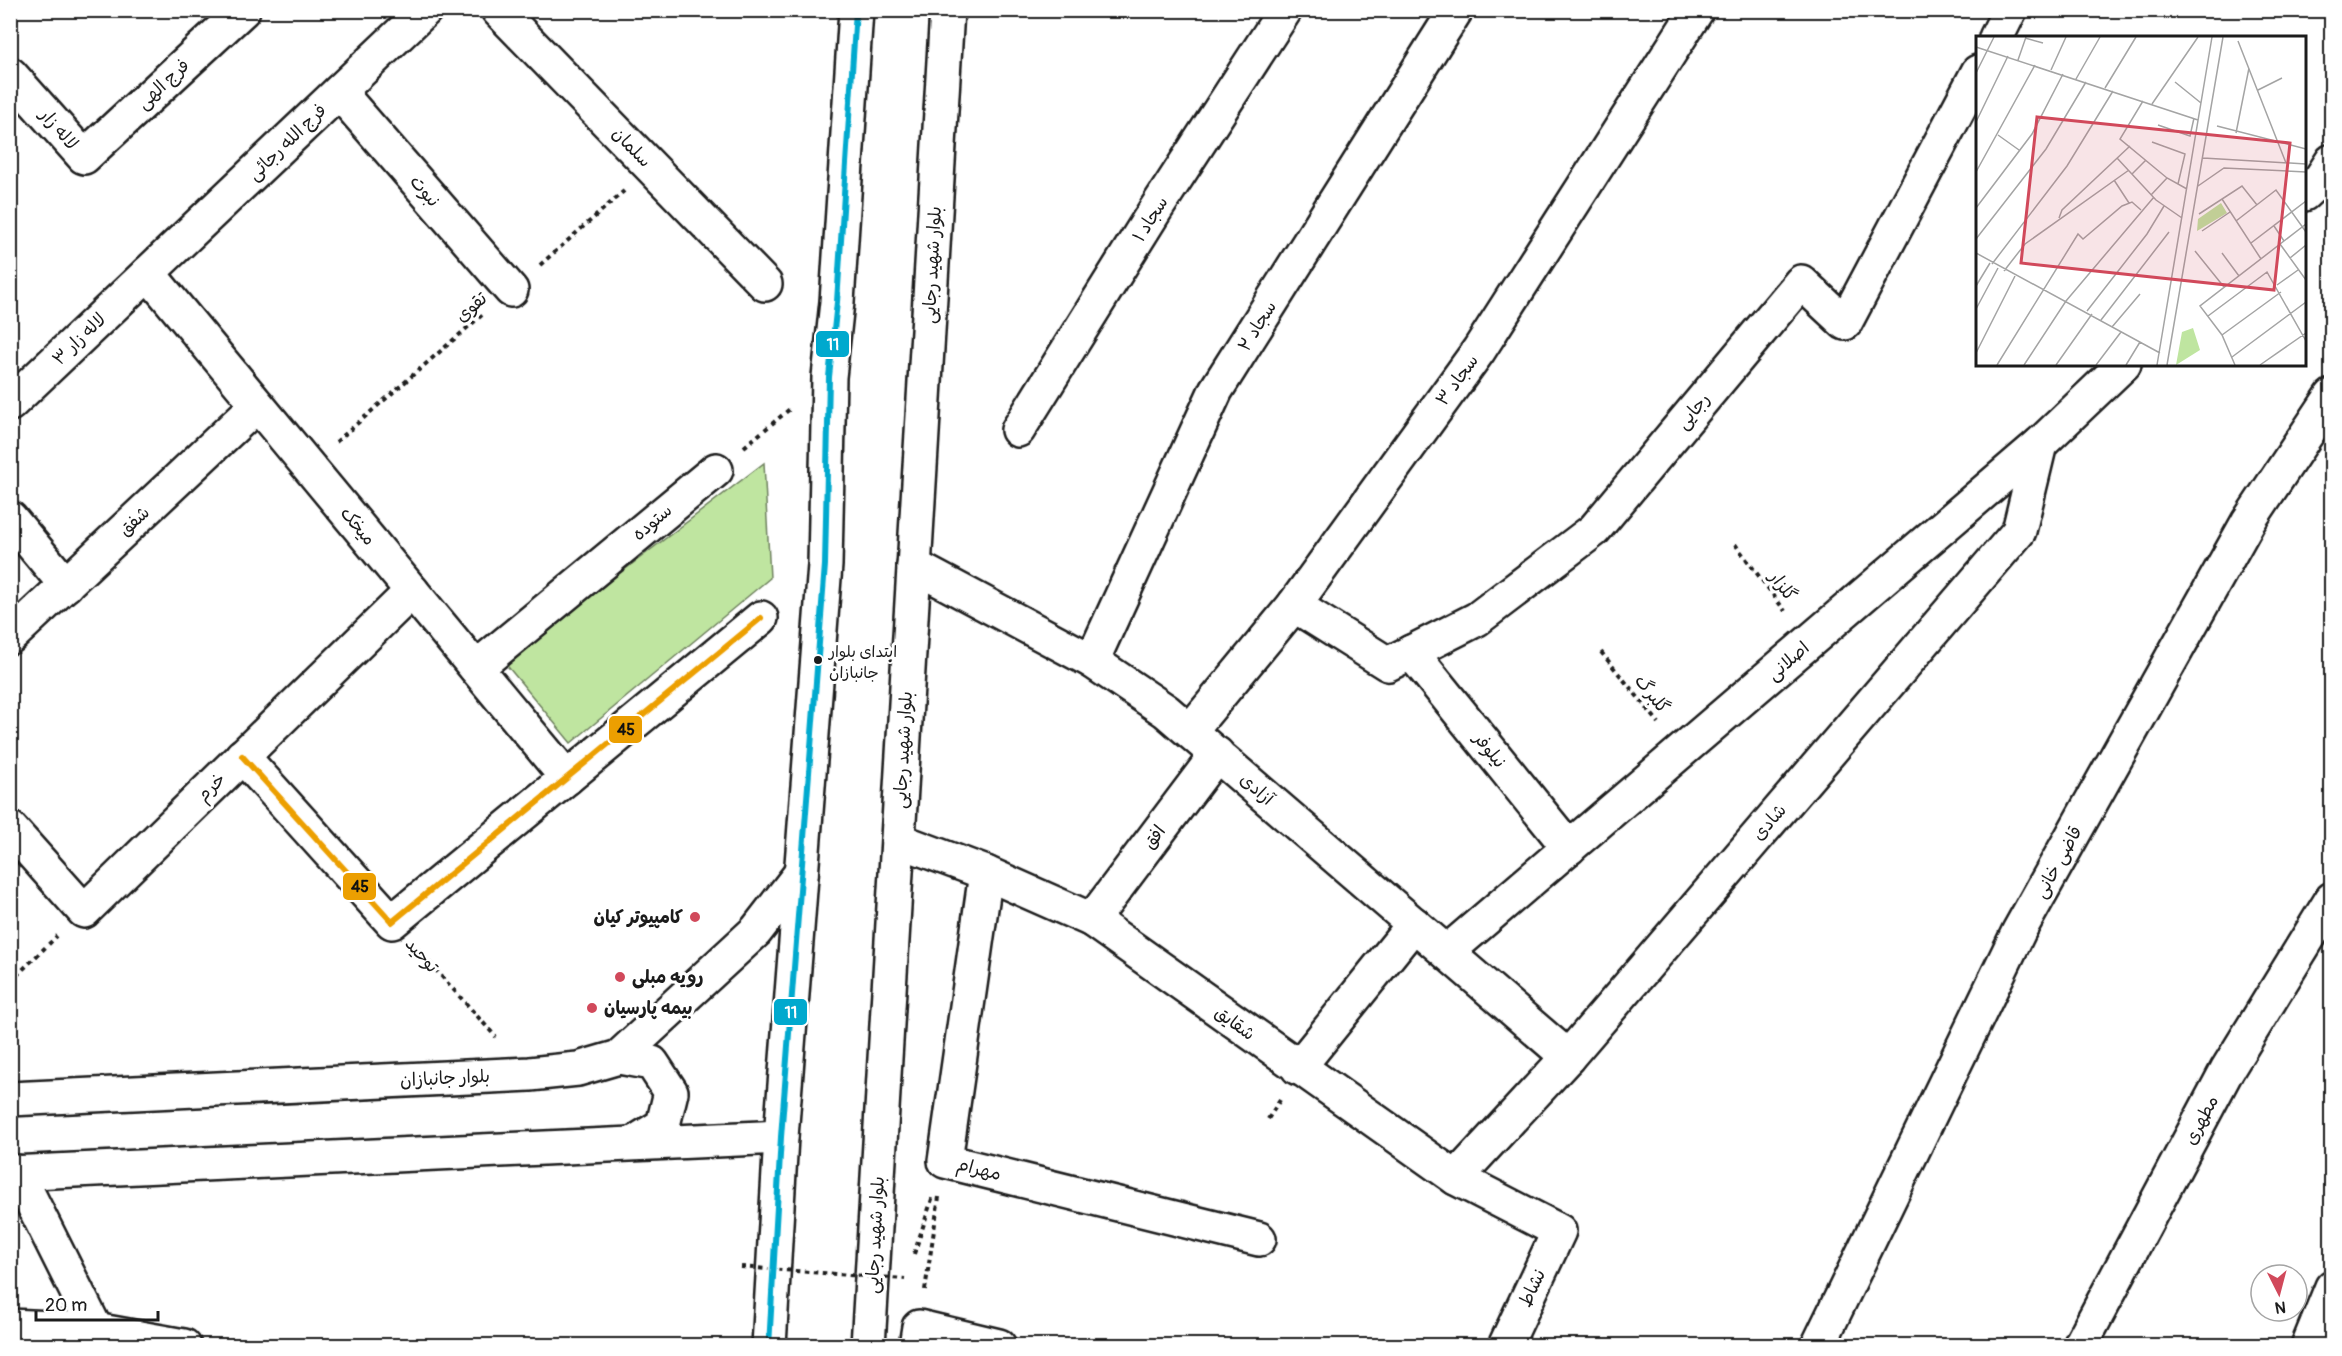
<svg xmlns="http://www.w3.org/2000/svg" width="2342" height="1356" viewBox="0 0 2342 1356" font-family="Pangolin,'Playpen Sans Arabic',sans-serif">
  <rect width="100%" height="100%" fill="#fff"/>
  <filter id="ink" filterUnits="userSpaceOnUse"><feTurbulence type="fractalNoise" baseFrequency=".0167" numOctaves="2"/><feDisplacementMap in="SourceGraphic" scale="12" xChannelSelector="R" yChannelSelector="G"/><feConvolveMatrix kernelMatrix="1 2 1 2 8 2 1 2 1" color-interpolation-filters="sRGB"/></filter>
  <g filter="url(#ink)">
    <path fill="#bfe5a0" stroke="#6e805e" stroke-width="1.5" d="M764 463 770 578 571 743 504 662Z"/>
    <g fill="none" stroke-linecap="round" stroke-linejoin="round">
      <defs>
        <g id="street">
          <path d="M498 10 765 284"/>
          <path d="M1996 38 2010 10"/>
          <path d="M10 74 84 157 243 10"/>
          <path d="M339 92 511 290"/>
          <path d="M2304 194 2321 178 2332 161"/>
          <path d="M148 273 567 778"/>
          <path d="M10 404 425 10"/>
          <path d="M1018 430 1154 212 1285 10"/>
          <path d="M10 518 66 585"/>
          <path d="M914 566 1092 661 1166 711 1568 1057"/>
          <path d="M1294 605 1388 664 1477 619 1594 530 1801 282 1845 323 1978 72"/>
          <path d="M10 637 257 405"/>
          <path d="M1411 652 1569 848"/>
          <path d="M1092 661 1216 390 1456 10"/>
          <path d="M476 668 716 470"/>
          <path d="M1190 731 1294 605 1479 350 1697 10"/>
          <path d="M242 756 392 922 761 618"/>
          <path d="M10 828 84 911 412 591"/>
          <path d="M898 840 986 873 1092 920 1456 1178 1559 1231 1505 1346"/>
          <path d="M986 873 945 1161 1259 1239"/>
          <path d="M1092 920 1217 754"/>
          <path d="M1447 952 2040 444 2124 364"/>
          <path d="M1298 1068 1414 924"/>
          <path d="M17 1172 104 1346"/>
          <path d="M1456 1178 1568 1057 2019 531 2040 444"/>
          <path d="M10 1326 95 1330 184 1346"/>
          <path d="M916 1346 919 1327 999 1346"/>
          <path d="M1818 1346 2019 931 2248 522 2332 396"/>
          <path d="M2080 1346 2227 1070 2332 899"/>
          <path d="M2308 1346 2332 1287"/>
        </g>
        <g id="primary">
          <path d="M619 1057 652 1063 671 1092 663 1125 634 1143"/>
          <path d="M10 1099 530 1074 578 1069 619 1057 756 931 801 873"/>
          <path d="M10 1173 781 1137"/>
        </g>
        <g id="highway">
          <path d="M769 1346 781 1137 825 565 829 377 837 302 856 10"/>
          <path d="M868 1346 947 10"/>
        </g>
      </defs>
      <use href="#street" stroke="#1c1c1c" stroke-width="38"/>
      <use href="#primary" stroke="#1c1c1c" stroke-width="38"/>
      <use href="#highway" stroke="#1c1c1c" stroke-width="38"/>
      <g stroke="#1c1c1c" stroke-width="4" stroke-dasharray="4.5 4.5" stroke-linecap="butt">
        <path d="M540 265 624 191"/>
        <path d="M336 442 482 315"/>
        <path d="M744 447 791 408"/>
        <path d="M1735 544 1785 611"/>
        <path d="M1601 652 1659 723"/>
        <path d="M417 949 496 1037"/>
        <path d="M10 982 57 936"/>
        <path d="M1268 1119 1280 1100"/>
        <path d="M914 1254 933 1196"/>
        <path d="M925 1290 939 1197"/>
      </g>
      <use href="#street" stroke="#fff" stroke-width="33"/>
      <use href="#primary" stroke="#fff" stroke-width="33"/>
      <use href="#highway" stroke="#fff" stroke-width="33"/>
      <path stroke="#1c1c1c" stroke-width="4" stroke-dasharray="4.5 4.5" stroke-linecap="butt" d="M741 1267 905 1279"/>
      <defs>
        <path id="bus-1" d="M242 756 392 922 761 618"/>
        <path id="bus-2" d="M769 1346 781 1137 825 565 829 377 837 302 856 10"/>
      </defs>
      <use href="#bus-1" stroke="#fff" stroke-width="10"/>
      <use href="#bus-2" stroke="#fff" stroke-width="10"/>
      <use href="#bus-1" stroke="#ec9f01" stroke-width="6"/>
      <use href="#bus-2" stroke="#00a9ce" stroke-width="6"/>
    </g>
  </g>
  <circle fill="#1c1c1c" stroke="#fff" stroke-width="2" cx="818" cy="660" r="5"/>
  <g fill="#d1495b" stroke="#fff" stroke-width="2">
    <circle cx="695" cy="917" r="6"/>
    <circle cx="620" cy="977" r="6"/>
    <circle cx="592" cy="1008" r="6"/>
  </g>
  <g text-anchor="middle" stroke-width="6" stroke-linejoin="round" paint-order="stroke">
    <g font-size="16" fill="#1c1c1c" stroke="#fff" text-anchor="start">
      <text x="829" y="657">ابتدای بلوار<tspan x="829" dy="21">جانبازان</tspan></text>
    </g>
    <g font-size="18" fill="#1c1c1c" stroke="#fff">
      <text transform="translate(163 84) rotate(-43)" y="6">فرج الهی</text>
      <text transform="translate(59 129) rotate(49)" y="6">لاله زار</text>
      <text transform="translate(287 142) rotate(-44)" y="6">فرج الله رجائی</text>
      <text transform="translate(632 147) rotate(46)" y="6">سلمان</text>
      <text transform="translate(425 191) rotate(49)" y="6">نبوت</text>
      <text transform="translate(1150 219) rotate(-58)" y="6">سجاد ۱</text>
      <text transform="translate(932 265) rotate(-87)" y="6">بلوار شهید رجایی</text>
      <text transform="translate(471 307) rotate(-41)" y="6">تقوی</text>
      <text transform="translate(1257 326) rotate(-58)" y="6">سجاد ۲</text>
      <text transform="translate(79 339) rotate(-44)" y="6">لاله زار ۳</text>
      <text transform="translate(1457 380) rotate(-54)" y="6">سجاد ۳</text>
      <text transform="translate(1693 411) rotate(-50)" y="6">رجایی</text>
      <text transform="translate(134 521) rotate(-43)" y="6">شفق</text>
      <text transform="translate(652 522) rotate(-40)" y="6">ستوده</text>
      <text transform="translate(358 526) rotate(50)" y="6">میخک</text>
      <text transform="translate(1783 586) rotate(53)" y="6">گلزار</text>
      <text transform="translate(1788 661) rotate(-41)" y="6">اصلانی</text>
      <text transform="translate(1652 694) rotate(51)" y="6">گلبرگ</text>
      <text transform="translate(903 750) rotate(-87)" y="6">بلوار شهید رجایی</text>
      <text transform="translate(1490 750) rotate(51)" y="6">نیلوفر</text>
      <text transform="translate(211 787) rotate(-44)" y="6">خرم</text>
      <text transform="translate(1257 789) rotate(41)" y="6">آزادی</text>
      <text transform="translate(1769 822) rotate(-49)" y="6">شادی</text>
      <text transform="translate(1154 837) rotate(-53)" y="6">افق</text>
      <text transform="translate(2058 862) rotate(-61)" y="6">قاضی خانی</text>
      <text transform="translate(422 955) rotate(48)" y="6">توحید</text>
      <text transform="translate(1235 1023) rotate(36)" y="6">شقایق</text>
      <text transform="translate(445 1078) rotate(-3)" y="6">بلوار جانبازان</text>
      <text transform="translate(2201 1120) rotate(-62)" y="6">مطهری</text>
      <text transform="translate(979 1169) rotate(14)" y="6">مهرام</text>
      <text transform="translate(875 1235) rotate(-87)" y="6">بلوار شهید رجایی</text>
      <text transform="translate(1532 1288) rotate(-65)" y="6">نشاط</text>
    </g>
    <g font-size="18" font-weight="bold" fill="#1c1c1c" stroke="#fff" text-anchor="start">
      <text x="683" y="923" text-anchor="end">کامپیوتر کیان</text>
      <text x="632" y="983">رویه مبلی</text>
      <text x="604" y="1014">بیمه پارسیان</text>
    </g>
  </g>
  <g transform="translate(1976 36)">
    <rect width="330" height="330" fill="#fff"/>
    <path d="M245 167 251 177 221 195 222 183ZM217 292 224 314 200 329 206 296Z" fill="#bfe5a0"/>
    <path fill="none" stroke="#a4a4a4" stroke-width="1.5" d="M49 2 67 7M262 5 310 127M0 11 222 84M42 24 50 1M75 34 90 1M0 37 18 1M100 43 124 1M199 46 225 67M129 52 160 1M282 54 306 42M167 65 144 103 191 142 211 153M176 68 222 1M0 86 32 20M182 89 214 100 218 82M241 90 330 113M260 97 273 32M22 99 43 114M176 106 209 118 202 148M141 122 180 164 206 182M227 122 330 128M0 136 59 29M156 138 170 124M138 144 153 167M222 150 248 132 330 136M175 159 191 142M246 163 285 223M0 172 56 98 87 38M223 178 266 150 281 169M83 182 86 174 154 110M260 185 300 154 330 196M298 190 308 205M226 195 254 176M0 203 70 113 110 46M275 207 330 165M304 208 330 244M219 215 248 251M0 217 184 317M246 217 263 240M314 222 330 209M16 228 91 130 137 55M28 235 49 208 153 134M301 249 322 234M0 250 14 227M0 273 22 232M111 275 171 198 188 170M232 280 291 236 330 305M125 284 193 196M136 291 164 258M246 299 305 256M0 317 39 240M256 321 330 266M21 329 102 198 107 203 146 170 156 166 165 174M48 329 90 265 178 161M80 329 116 278M120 329 145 296M150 329 164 306M181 329 236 1M191 329 247 1M259 329 246 299 224 270 330 188M284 329 330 297"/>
    <path fill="#d1495b" fill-opacity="0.15" stroke="#d1495b" stroke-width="3" d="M61 81 314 107 298 254 45 227Z"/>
    <rect width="330" height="330" fill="none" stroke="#1c1c1c" stroke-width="3"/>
  </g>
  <g stroke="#fff" stroke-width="2">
    <rect x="815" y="330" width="35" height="28" rx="6" fill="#00a9ce"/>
    <rect x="608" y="715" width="35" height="29" rx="6" fill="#ec9f01"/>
    <rect x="342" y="872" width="35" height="29" rx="6" fill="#ec9f01"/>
    <rect x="773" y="998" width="35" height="28" rx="6" fill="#00a9ce"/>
  </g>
  <g font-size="16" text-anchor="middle" font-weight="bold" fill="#fff">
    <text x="833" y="350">11</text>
    <text x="791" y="1018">11</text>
  </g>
  <g font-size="16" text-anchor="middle" font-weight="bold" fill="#111">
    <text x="626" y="735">45</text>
    <text x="360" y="892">45</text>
  </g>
  <rect width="2342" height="1356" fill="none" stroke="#fff" stroke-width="36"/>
  <rect x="18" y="18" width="2306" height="1320" fill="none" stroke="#1c1c1c" stroke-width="2" filter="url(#ink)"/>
  <g transform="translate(2279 1293) rotate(174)"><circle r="28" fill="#ffffff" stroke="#a4a4a4" stroke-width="1.5"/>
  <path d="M0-4.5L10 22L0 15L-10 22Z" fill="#d1495b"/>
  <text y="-9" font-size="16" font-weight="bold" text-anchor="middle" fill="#1c1c1c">N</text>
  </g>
  <path d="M36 1311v9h122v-9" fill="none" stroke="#1c1c1c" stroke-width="3"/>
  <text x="45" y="1311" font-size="18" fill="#1c1c1c" stroke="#ffffff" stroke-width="4.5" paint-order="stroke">20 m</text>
</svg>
